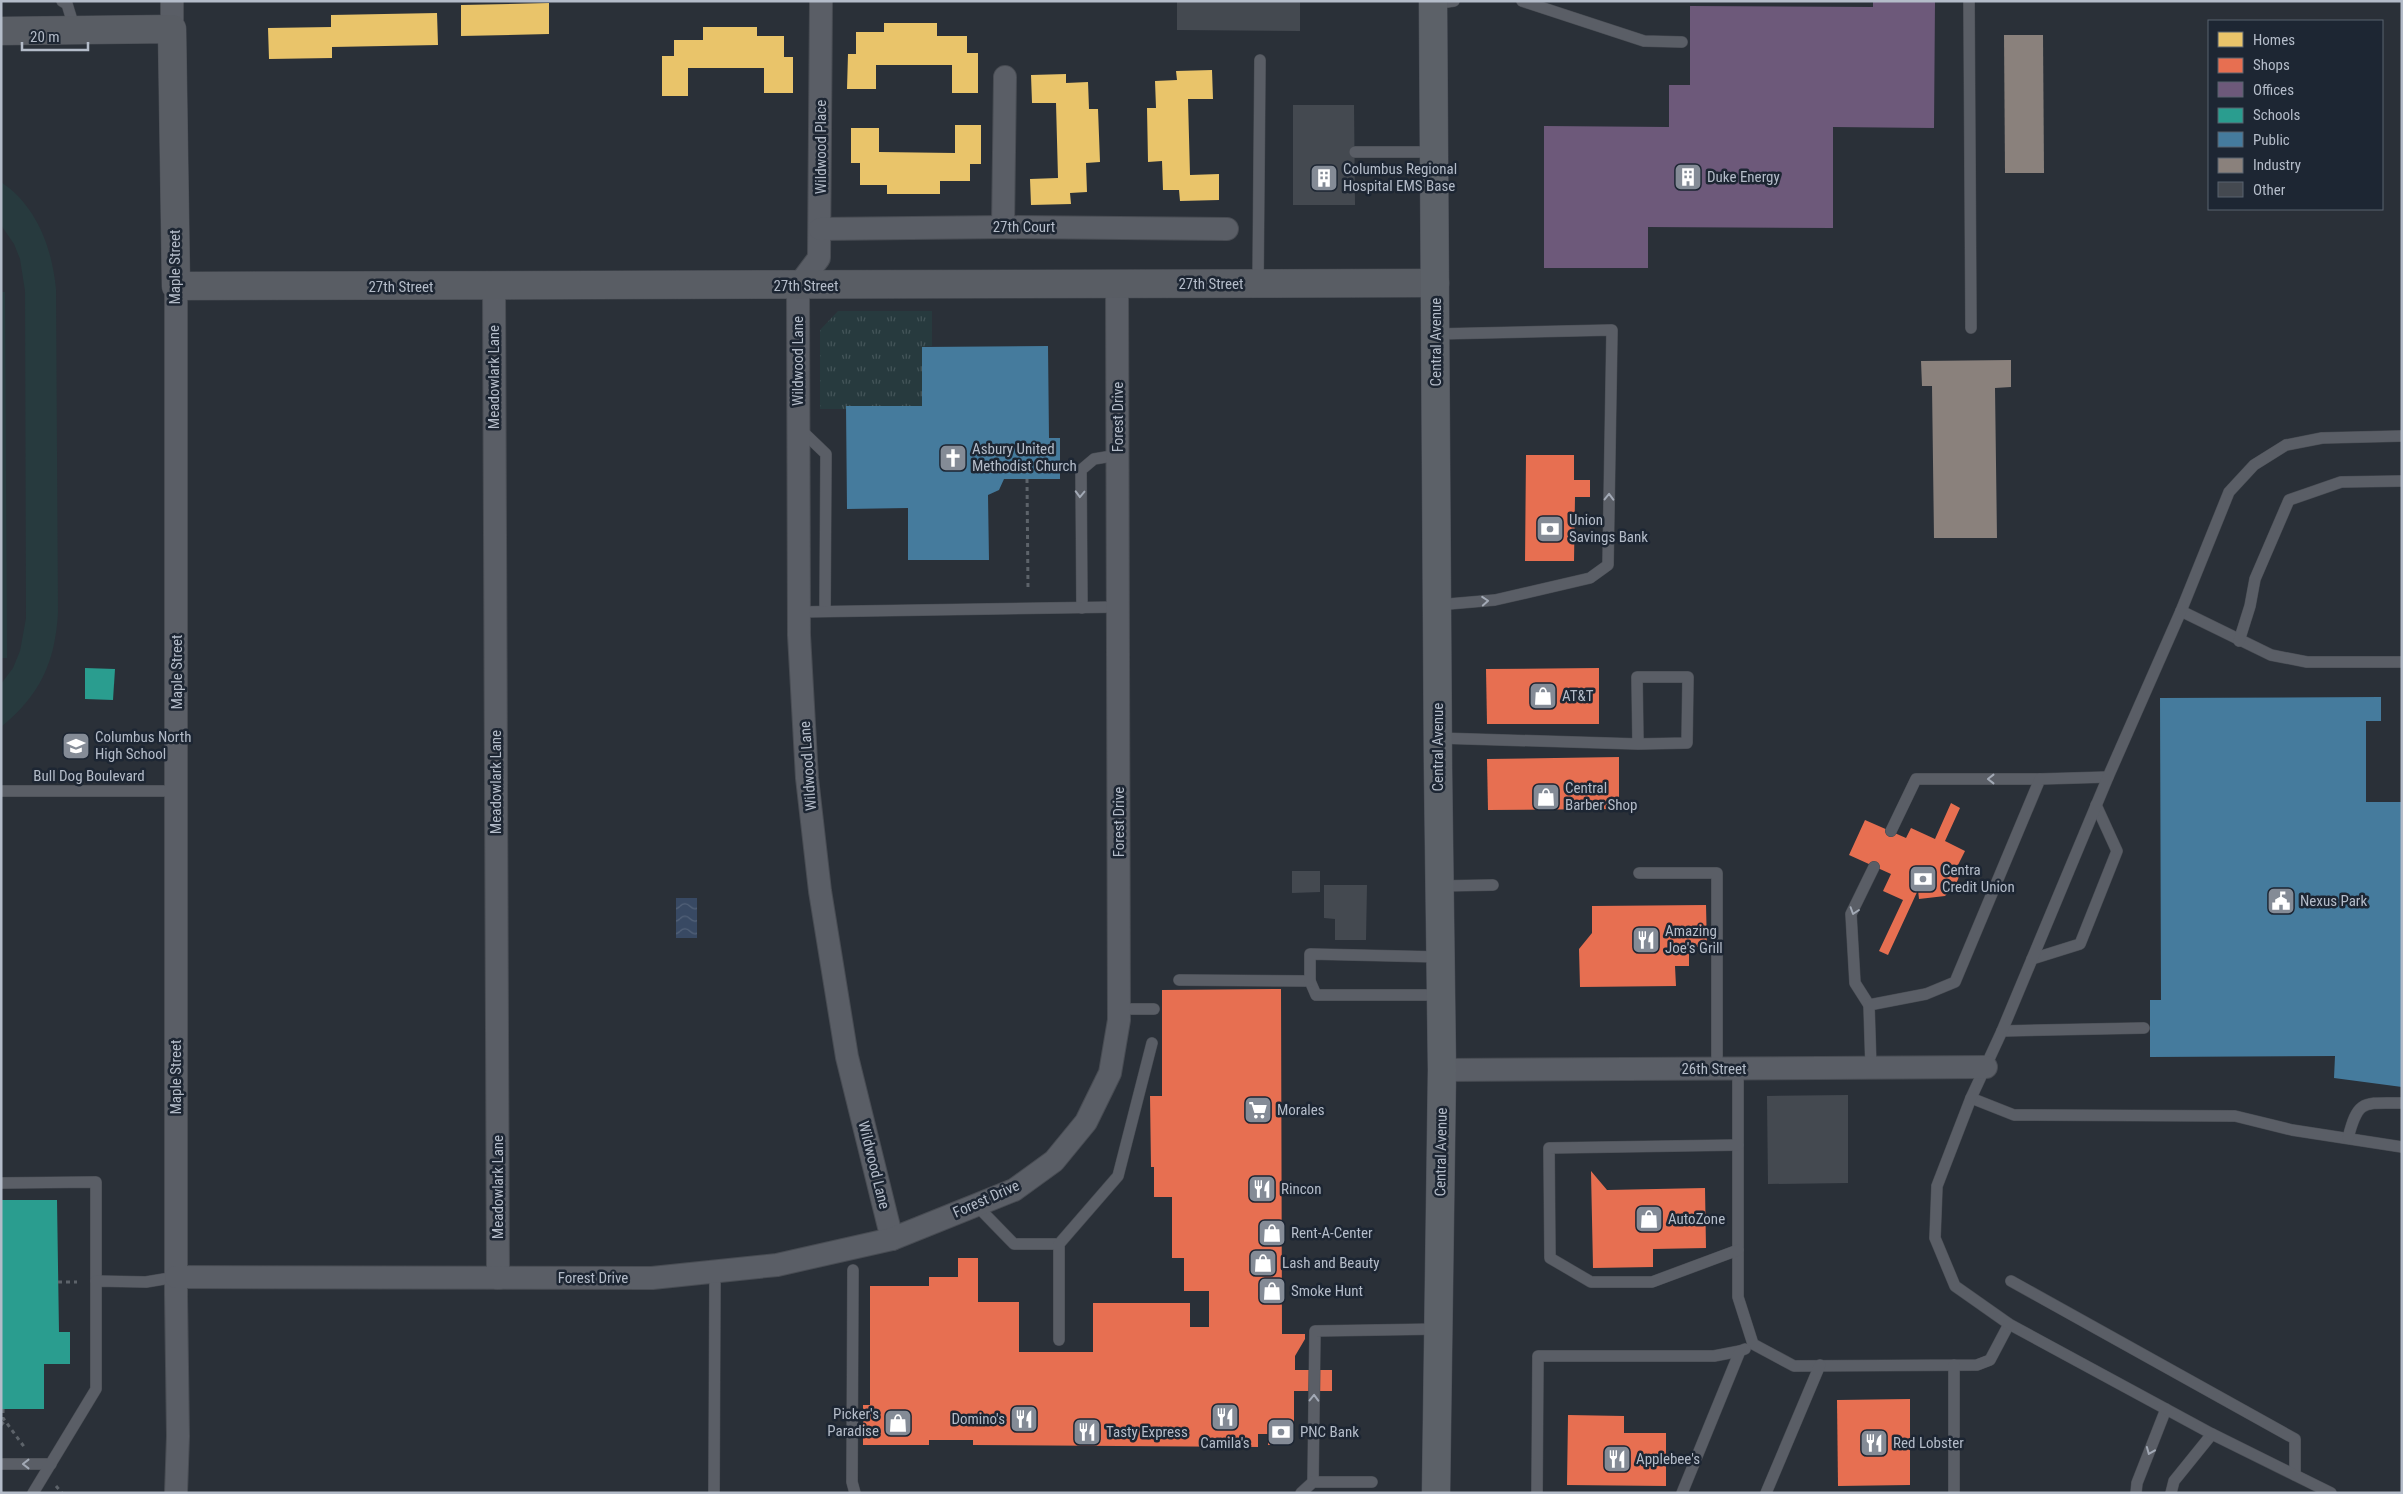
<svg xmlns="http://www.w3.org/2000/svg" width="2403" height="1494" viewBox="0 0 2403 1494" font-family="'Roboto Condensed',sans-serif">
  <defs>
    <pattern id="park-tufts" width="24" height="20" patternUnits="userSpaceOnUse" patternTransform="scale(1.25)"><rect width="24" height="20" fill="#273a3e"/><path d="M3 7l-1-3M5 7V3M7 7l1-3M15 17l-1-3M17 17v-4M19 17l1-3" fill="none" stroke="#445559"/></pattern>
    <pattern id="water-waves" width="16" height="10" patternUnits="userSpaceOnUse" patternTransform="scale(1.25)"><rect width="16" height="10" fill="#384963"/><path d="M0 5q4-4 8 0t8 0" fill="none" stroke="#526178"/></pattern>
  </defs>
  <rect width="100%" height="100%" fill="#2a3038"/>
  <path fill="url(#park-tufts)" d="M838 311H932V346L922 347V406H846V409H820V330Z"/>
  <g fill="#273a3e">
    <path d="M1 182C37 206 52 248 56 289L58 613C55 663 40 695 1 727V684L13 668 20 651 26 618 25 291 20 259 14 244 1 225Z"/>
    <path d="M1 292H5L7 658H1Z"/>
  </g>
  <rect fill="url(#water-waves)" x="676" y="898" width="21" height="40"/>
  <g fill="#e9c46a">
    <path d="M549 3V34L461 36V5Z"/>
    <path d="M437 13 438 45 332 47V58L269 59 268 28 331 27V15Z"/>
    <path d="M884 23H937V36H967V53H978V93H952V65H876V89H847L848 54H856V32H884Z"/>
    <path d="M703 27H757V36H784V57H793V93H764V68H688V96H662V56H674V40H703Z"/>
    <path d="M1212 70 1213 99H1188L1190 175 1219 174V200L1180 201 1179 190H1163L1162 161 1148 162 1147 108H1156L1155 81 1177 80 1176 71Z"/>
    <path d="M1066 74V83L1088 82 1089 109H1098L1100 162 1086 163 1087 192 1070 193 1071 204 1031 205 1030 179 1058 178 1056 103H1032L1031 75Z"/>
    <path d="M955 125H981V164H970V181H940V194H887V185H860V163H851V128H879V152L955 153Z"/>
  </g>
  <g fill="#e76f51">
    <path d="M1526 455H1574V480H1590V497H1575L1574 561H1525Z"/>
    <path d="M1599 668V724H1487L1486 669Z"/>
    <path d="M1619 757V809L1488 810 1487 759Z"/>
    <path d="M1951 803 1960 808 1945 841 1965 851 1956 869 1961 872 1956 884 1945 896 1919 899 1918 890 1888 955 1879 951 1903 900 1883 891 1891 874 1849 855 1865 820 1906 838 1911 828 1935 839Z"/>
    <path d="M1706 905 1707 947H1689V966H1675L1676 986 1580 987 1579 949 1592 933V906Z"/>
    <path d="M1281 989 1282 1334H1305V1339L1295 1356V1370H1332V1391H1294V1437H1289V1445H1268V1434H1258V1447L973 1445V1440H929V1445H863V1405H870V1286H929V1277H958V1258H978V1302H1019V1352H1093V1303H1190V1327H1209V1291H1184V1258H1172V1197H1154V1167H1151L1150 1096H1162V990Z"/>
    <path d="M1591 1171 1607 1190 1705 1188 1706 1248 1653 1249V1267L1593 1268Z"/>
    <path d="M1910 1399V1485L1838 1486 1837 1400Z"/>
    <path d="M1568 1415 1624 1416V1433H1666V1486L1567 1485Z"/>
  </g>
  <path fill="#6d597a" d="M1873 1H1935L1934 128 1833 127V228L1648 227V268H1544V126L1669 127V85H1690V6L1873 7Z"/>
  <g fill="#2a9d8f">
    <path d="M85 668 115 669 113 700 85 699Z"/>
    <path d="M1 1200H57L59 1332H70V1364H44V1409H1Z"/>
  </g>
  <g fill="#457b9d">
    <path d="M1048 346 1049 438H1060V479H1004L999 490 988 495 989 560H908V508L847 509 846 406H922V347Z"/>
    <path d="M2381 697V721H2366V802H2402V1087L2334 1078 2335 1056 2150 1057V1000H2161L2160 698Z"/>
  </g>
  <g fill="#8a817c">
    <path d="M2004 35H2043L2044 173H2005Z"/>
    <path d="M2011 360V387L1995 388 1997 538H1934L1932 386H1922L1921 361Z"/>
  </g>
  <g fill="#444950">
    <path d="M1177 1H1300V31L1177 30Z"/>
    <path d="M1293 105H1354L1355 205H1293Z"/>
    <path d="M1292 871H1320V892L1292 893Z"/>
    <path d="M1324 885H1367L1366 940H1335V919L1324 918Z"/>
    <path d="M1848 1095V1183L1768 1184 1767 1096Z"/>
  </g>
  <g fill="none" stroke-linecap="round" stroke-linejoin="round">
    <defs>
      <g id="lane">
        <path d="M62 1 67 4 75 30"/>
        <path d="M1522 1 1644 41 1682 42"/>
        <path d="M1969 1 1971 328"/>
        <path d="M1433 4 1454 1"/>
        <path d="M1355 152H1435"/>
        <path d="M1258 284 1260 60"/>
        <path d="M1436 334 1612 330 1608 565 1590 578 1495 600 1437 605"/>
        <path d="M800 429 826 454 825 611"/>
        <path d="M1082 608 1081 470 1094 459 1118 455"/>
        <path d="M2181 611 2271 655 2307 662H2402"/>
        <path d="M799 612 1118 607"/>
        <path d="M2239 641 2250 606 2255 579 2289 500 2341 482 2402 481"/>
        <path d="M1438 738 1638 744 1687 743 1688 677H1637L1638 744"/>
        <path d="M1 791H177"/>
        <path d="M1891 831 1916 779H2040"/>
        <path d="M1639 873H1717V1070"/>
        <path d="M1439 886 1493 885"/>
        <path d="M2032 959 2080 944 2117 851 2096 805"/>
        <path d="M1179 980 1310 981 1316 995H1441"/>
        <path d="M1310 981V954L1440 957"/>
        <path d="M1869 1005 1855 983 1851 914 1874 867"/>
        <path d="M1119 1009H1154"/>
        <path d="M2002 1031 2144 1028"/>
        <path d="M1871 1068 1869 1005 1926 994 1955 982 2040 779 2108 777"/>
        <path d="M1738 1070V1297L1753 1344 1794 1366 1977 1365 1990 1360 2009 1324"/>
        <path d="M1971 1098 2014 1115 2235 1116 2292 1130 2402 1147"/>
        <path d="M2348 1138C2358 1099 2363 1103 2402 1103"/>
        <path d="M1738 1145 1549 1148 1550 1258 1591 1282H1652L1738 1250"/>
        <path d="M1 1183 96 1182V1281"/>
        <path d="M976 1205 1014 1244H1059L1118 1176 1152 1043"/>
        <path d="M853 1270 852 1482 855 1493"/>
        <path d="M2011 1281 2295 1439V1475"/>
        <path d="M1059 1340V1244"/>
        <path d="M1954 1365V1493"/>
        <path d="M1 1464H51"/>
        <path d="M1313 1482 1315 1331 1438 1329"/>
        <path d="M33 1493 96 1389V1281L146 1282 176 1277"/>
        <path d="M714 1493 715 1272"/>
        <path d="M1301 1493 1313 1482H1372"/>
        <path d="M1537 1493 1538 1356H1714L1740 1351"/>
        <path d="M1682 1493 1740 1351 1745 1349"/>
        <path d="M1766 1493 1820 1365"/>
        <path d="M2136 1493 2137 1483 2166 1409"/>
        <path d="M2171 1493 2174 1481 2212 1434"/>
        <path d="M2331 1493 2212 1434 2009 1324 1955 1286 1935 1238 1937 1186 1971 1098 2002 1031 2108 777 2181 611 2229 492 2254 465 2286 445 2322 438 2402 436"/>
      </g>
      <g id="street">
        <path d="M821 1 819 258 798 286 799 635 807 778 820 891 847 1057 892 1239"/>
        <path d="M172 29V1"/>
        <path d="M1003 227 1005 77"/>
        <path d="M820 229 1003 227 1227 229"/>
        <path d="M176 286V1296L178 1436 176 1493"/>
        <path d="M494 287 498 1278"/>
        <path d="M1442 1070 1986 1067"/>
        <path d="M176 1277 652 1278 777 1265 892 1239 1014 1190 1054 1161 1086 1122 1110 1073 1119 1020 1117 284"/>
      </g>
      <path id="secondary" d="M1 31 172 29 176 286 1435 283"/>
      <path id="primary" d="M1433 1 1438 769 1442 1070 1436 1493"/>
    </defs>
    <use href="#lane" stroke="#484c53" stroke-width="12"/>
    <use href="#street" stroke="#484c53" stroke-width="24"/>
    <use href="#secondary" stroke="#484c53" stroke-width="29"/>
    <use href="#primary" stroke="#484c55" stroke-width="29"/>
    <g stroke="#5d636a" stroke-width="3" stroke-dasharray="4 4" stroke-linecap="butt">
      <path d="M1027 479 1028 589"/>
      <path d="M58 1282H77"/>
      <path d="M3 1409V1418L25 1448"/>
      <path d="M1 1425 5 1421"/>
      <path d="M56 1486 62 1493"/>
    </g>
    <use href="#lane" stroke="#5a5e66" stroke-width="11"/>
    <use href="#street" stroke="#5a5e66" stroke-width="22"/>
    <use href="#secondary" stroke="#595d64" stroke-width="28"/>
    <use href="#primary" stroke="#5c6168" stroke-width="28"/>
  </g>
  <defs><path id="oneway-chevron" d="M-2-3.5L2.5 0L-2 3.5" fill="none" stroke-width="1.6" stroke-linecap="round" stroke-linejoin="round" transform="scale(1.25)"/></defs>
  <g stroke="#a2a9b5">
    <use href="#oneway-chevron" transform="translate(1080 494) rotate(92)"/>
    <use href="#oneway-chevron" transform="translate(1609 497) rotate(-89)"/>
    <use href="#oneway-chevron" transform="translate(1485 601) rotate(-4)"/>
    <use href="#oneway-chevron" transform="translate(1991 779) rotate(180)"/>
    <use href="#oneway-chevron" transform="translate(1854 911) rotate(108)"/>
    <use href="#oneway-chevron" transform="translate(1314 1398) rotate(-89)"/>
    <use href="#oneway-chevron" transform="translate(2150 1451) rotate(112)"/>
    <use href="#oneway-chevron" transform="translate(26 1464) rotate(180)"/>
  </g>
  <defs>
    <symbol id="building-square" viewBox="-11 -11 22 22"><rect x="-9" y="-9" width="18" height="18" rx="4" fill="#848b96" stroke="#1d2633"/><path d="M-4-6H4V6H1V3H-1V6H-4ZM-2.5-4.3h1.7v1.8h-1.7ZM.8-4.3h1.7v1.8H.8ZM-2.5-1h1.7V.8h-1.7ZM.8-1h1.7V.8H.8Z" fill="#fff"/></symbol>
    <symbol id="church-square" viewBox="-11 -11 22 22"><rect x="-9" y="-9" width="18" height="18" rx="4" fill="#848b96" stroke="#1d2633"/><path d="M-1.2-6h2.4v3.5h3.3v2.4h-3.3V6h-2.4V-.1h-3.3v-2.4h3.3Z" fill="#fff"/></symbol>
    <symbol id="bank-square" viewBox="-11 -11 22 22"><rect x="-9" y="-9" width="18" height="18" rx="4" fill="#848b96" stroke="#1d2633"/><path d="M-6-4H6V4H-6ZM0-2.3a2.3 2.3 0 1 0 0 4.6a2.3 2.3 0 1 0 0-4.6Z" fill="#fff"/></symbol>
    <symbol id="shop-square" viewBox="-11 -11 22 22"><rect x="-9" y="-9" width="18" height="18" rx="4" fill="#848b96" stroke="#1d2633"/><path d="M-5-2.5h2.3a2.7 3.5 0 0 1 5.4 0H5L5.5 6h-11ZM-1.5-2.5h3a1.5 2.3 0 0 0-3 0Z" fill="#fff"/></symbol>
    <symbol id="school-square" viewBox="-11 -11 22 22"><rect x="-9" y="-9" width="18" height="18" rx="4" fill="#848b96" stroke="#1d2633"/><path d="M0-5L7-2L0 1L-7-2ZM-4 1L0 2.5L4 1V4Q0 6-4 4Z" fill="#fff"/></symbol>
    <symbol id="civic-square" viewBox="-11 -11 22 22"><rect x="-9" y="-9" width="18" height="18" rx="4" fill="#848b96" stroke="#1d2633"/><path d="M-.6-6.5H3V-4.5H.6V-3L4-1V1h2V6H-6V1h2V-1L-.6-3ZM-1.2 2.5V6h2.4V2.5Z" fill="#fff"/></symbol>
    <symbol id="restaurant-square" viewBox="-11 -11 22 22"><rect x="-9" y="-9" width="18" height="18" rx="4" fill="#848b96" stroke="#1d2633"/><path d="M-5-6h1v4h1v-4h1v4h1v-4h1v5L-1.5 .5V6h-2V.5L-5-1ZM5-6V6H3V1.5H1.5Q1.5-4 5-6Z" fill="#fff"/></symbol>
    <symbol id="supermarket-square" viewBox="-11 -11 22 22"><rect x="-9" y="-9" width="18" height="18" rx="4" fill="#848b96" stroke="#1d2633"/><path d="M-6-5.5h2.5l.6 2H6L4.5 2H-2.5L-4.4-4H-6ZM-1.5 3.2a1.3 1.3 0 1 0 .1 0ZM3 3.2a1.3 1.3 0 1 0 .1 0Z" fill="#fff"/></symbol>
  </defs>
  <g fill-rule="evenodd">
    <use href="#building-square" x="1672" y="161" width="32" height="32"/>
    <use href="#building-square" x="1308" y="162" width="32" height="32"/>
    <use href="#church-square" x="937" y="442" width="32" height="32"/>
    <use href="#bank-square" x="1534" y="513" width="32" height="32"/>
    <use href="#shop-square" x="1527" y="680" width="32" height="32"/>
    <use href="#school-square" x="60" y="730" width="32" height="32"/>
    <use href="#shop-square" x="1530" y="781" width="32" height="32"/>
    <use href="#bank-square" x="1907" y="863" width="32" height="32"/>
    <use href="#civic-square" x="2265" y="885" width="32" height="32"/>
    <use href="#restaurant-square" x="1630" y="924" width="32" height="32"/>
    <use href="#supermarket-square" x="1242" y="1094" width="32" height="32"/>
    <use href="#restaurant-square" x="1246" y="1173" width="32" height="32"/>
    <use href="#shop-square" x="1633" y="1203" width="32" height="32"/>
    <use href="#shop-square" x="1256" y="1217" width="32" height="32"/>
    <use href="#shop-square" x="1247" y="1247" width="32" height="32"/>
    <use href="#shop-square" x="1256" y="1275" width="32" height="32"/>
    <use href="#restaurant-square" x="1209" y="1401" width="32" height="32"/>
    <use href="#restaurant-square" x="1008" y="1403" width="32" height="32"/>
    <use href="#shop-square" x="882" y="1407" width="32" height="32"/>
    <use href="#restaurant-square" x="1071" y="1416" width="32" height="32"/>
    <use href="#bank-square" x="1265" y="1416" width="32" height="32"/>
    <use href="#restaurant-square" x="1858" y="1427" width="32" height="32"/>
    <use href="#restaurant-square" x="1601" y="1443" width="32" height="32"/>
  </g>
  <g text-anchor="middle" stroke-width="5" stroke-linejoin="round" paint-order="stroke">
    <g font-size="15" fill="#b4bcc9" stroke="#1d2633">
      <text transform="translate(821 147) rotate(-90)" y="5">Wildwood Place</text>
      <text x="1024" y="232">27th Court</text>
      <text transform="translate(175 267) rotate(-90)" y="5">Maple Street</text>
      <text x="1211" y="289">27th Street</text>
      <text x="806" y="291">27th Street</text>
      <text x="401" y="292">27th Street</text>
      <text transform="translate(1436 342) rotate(-90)" y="5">Central Avenue</text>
      <text transform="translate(798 361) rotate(-90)" y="5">Wildwood Lane</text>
      <text transform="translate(494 377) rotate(-90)" y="5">Meadowlark Lane</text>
      <text transform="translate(1118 417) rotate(-90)" y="5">Forest Drive</text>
      <text transform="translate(177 672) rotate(-90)" y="5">Maple Street</text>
      <text transform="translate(1438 747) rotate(-90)" y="5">Central Avenue</text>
      <text transform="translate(808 766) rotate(-94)" y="5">Wildwood Lane</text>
      <text x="89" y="781">Bull Dog Boulevard</text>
      <text transform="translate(496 782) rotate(-90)" y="5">Meadowlark Lane</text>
      <text transform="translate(1119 822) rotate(-90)" y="5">Forest Drive</text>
      <text x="1714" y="1074">26th Street</text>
      <text transform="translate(176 1077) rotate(-90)" y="5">Maple Street</text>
      <text transform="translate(1441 1152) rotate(-89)" y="5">Central Avenue</text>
      <text transform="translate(874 1165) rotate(76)" y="5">Wildwood Lane</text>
      <text transform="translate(498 1187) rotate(-90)" y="5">Meadowlark Lane</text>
      <text transform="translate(986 1199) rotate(-24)" y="5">Forest Drive</text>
      <text x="593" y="1283">Forest Drive</text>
    </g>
    <g font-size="15" fill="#b4bcc9" stroke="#1d2633" text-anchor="start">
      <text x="1343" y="174">Columbus Regional<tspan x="1343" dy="17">Hospital EMS Base</tspan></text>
      <text x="1707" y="182">Duke Energy</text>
      <text x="972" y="454">Asbury United<tspan x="972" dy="17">Methodist Church</tspan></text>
      <text x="1569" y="525">Union<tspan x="1569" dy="17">Savings Bank</tspan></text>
      <text x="1562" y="701">AT&amp;T</text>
      <text x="95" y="742">Columbus North<tspan x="95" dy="17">High School</tspan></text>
      <text x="1565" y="793">Central<tspan x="1565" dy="17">Barber Shop</tspan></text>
      <text x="1942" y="875">Centra<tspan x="1942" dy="17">Credit Union</tspan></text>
      <text x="2300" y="906">Nexus Park</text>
      <text x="1665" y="936">Amazing<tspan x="1665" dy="17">Joe's Grill</tspan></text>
      <text x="1277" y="1115">Morales</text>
      <text x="1281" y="1194">Rincon</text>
      <text x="1668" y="1224">AutoZone</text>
      <text x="1291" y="1238">Rent-A-Center</text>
      <text x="1282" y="1268">Lash and Beauty</text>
      <text x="1291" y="1296">Smoke Hunt</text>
      <text x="879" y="1419" text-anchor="end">Picker's<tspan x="879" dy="17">Paradise</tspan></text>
      <text x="1005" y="1424" text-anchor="end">Domino's</text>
      <text x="1106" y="1437">Tasty Express</text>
      <text x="1300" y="1437">PNC Bank</text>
      <text x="1225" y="1448" text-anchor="middle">Camila's</text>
      <text x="1893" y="1448">Red Lobster</text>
      <text x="1636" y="1464">Applebee's</text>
    </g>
  </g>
  <rect width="2403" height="1494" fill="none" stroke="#b4bcc9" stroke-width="5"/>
  <rect x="2208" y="20" width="175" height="190" fill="#1d2633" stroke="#59626f"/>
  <rect x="2218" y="32" width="25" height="15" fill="#e9c46a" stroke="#59626f"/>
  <text x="2253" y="45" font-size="15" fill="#b4bcc9">Homes</text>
  <rect x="2218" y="58" width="25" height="15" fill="#e76f51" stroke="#59626f"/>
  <text x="2253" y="70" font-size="15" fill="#b4bcc9">Shops</text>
  <rect x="2218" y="82" width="25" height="15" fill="#6d597a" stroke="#59626f"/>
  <text x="2253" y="95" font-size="15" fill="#b4bcc9">Offices</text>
  <rect x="2218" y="108" width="25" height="15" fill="#2a9d8f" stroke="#59626f"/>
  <text x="2253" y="120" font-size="15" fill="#b4bcc9">Schools</text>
  <rect x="2218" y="132" width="25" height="15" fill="#457b9d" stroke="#59626f"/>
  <text x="2253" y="145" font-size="15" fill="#b4bcc9">Public</text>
  <rect x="2218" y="158" width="25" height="15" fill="#8a817c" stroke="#59626f"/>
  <text x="2253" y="170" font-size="15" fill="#b4bcc9">Industry</text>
  <rect x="2218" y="182" width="25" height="15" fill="#444950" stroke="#59626f"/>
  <text x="2253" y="195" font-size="15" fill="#b4bcc9">Other</text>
  <path d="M22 42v8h66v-8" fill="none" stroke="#b4bcc9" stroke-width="2.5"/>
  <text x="30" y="42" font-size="15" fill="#b4bcc9" stroke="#1d2633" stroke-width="4" paint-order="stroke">20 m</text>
</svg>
